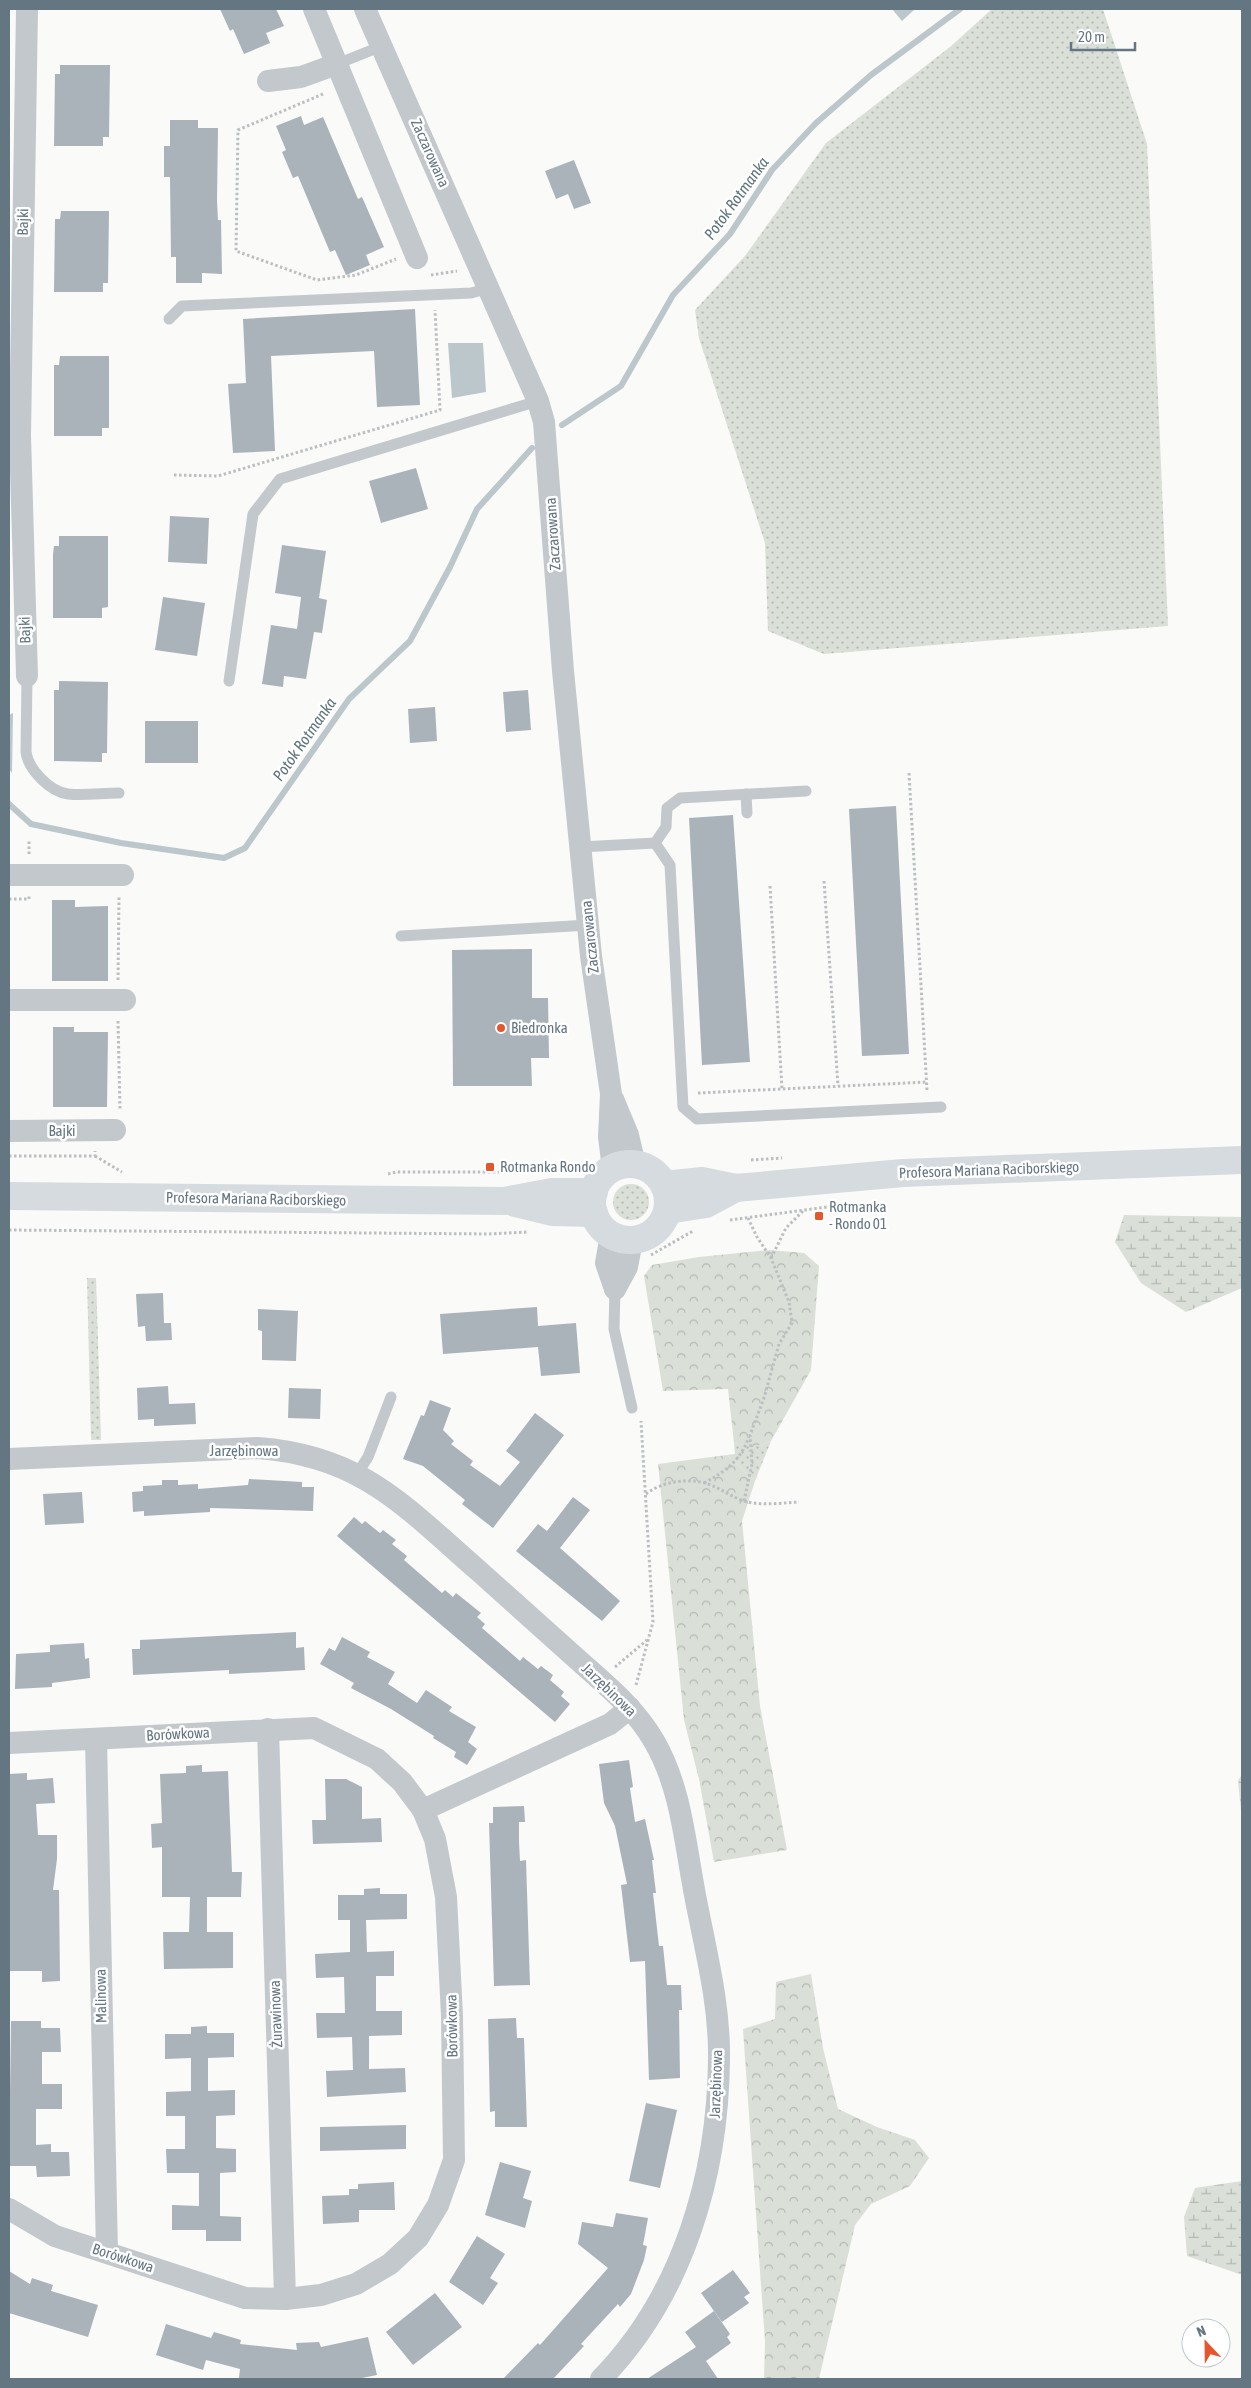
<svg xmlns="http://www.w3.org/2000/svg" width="1251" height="2388" viewBox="0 0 1251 2388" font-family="'Asap Condensed',sans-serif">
  <defs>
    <pattern id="grass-dots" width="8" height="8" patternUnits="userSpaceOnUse" patternTransform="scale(1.25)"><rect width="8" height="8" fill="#dadfd7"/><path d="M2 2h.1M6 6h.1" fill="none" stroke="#b4b9b4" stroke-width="1.8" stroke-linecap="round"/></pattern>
    <pattern id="forest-crowns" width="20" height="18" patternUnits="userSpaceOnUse" patternTransform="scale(1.25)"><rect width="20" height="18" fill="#dadfd7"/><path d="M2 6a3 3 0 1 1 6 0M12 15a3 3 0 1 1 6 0" fill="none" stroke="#b4b9b4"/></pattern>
    <pattern id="wetland-marsh" width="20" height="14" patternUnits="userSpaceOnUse" patternTransform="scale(1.25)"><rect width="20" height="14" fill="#dadfd7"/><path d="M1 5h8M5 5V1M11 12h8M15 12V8" fill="none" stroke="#b4b9b4"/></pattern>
  </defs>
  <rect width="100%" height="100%" fill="#fafaf8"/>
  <g fill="url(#grass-dots)">
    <path d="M992 9H1103L1147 144 1168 626 824 654 768 631 765 543 699 338 695 310 745 256 826 143 950 47Z"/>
    <circle cx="631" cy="1202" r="18"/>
    <path d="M87 1278H96L101 1440H91Z"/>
    <path d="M771 1441 755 1481 727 1455 735 1454 734 1443 753 1447Z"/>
  </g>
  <g fill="url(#forest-crowns)">
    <path d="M770 1250 804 1253 819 1266 811 1370 771 1441 753 1447 734 1443 728 1389 663 1391 644 1276 652 1265 699 1257Z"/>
    <path d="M727 1455 755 1481 742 1521 760 1706 787 1850 714 1862 699 1779 684 1720 658 1464Z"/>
    <path d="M811 1974 823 2048 838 2109 877 2127 915 2140 929 2158 910 2186 871 2204 855 2225 819 2379H764L765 2342 743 2029 775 2019 776 1982Z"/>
  </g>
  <g fill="url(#wetland-marsh)">
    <path d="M1124 1215 1242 1217V1288L1186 1312 1141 1283 1115 1242Z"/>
    <path d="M1242 1774V1820L1238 1781Z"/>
    <path d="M1242 2181V2275L1187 2256 1184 2217 1195 2188Z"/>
  </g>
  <g fill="#bbc7cb">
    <path d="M892 9H915L902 21Z"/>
    <path d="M448 343H483L486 392 452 398Z"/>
    <path d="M13 713 12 773 9 769V715Z"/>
  </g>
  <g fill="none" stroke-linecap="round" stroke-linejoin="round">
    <g stroke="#bbc7cb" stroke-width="6">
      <path d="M562 425 621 386 673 295 730 234 772 170 816 123 871 75 960 9"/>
      <path d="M9 804 31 824 121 843 224 858 245 848 349 699 410 641 450 567 477 509 532 448"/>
    </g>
  </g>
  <g fill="#aab3b9">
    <path d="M220 9H276L284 26 266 33 270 43 244 54 233 29 230 31Z"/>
    <path d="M60 65H110L109 137H103V146H54L55 74H60Z"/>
    <path d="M301 116 304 125 323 117 358 199 362 197 384 247 366 255 370 265 346 275 335 250 330 252 298 176 293 178 282 152 286 150 276 126Z"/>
    <path d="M170 120H198V128H218L217 201 218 220H221L222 274 202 273V283H176V257H171L170 177H164V146H170Z"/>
    <path d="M574 160 591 203 574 209 568 194 556 199 545 171Z"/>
    <path d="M61 211H109L108 283H103V292H54L55 219H60Z"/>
    <path d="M415 309 420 405 377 407 374 351 271 356 275 451 233 453 228 384 246 383 243 319Z"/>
    <path d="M60 356H109V428H102V436H54V365H59Z"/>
    <path d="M416 468 428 509 381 523 369 481Z"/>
    <path d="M170 516 209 518 207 564 168 562Z"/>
    <path d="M59 536H108V607L102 608V618H53V554L54 546H59Z"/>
    <path d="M282 545 326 551 319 598 327 600 322 633 314 632 306 679 284 676 283 687 262 684 271 625 297 629 301 597 275 593Z"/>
    <path d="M163 597 205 603 197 656 155 650Z"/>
    <path d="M59 681 108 682 107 753H102V762L54 761V690H59Z"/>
    <path d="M528 690 531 730 506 732 503 692Z"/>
    <path d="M435 707 437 741 410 743 408 709Z"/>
    <rect x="145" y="721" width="53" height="42"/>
    <path d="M896 806 909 1054 862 1056 849 809Z"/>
    <path d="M733 815 750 1062 702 1065 689 818Z"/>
    <path d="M52 900H75V907L108 906V981H52Z"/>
    <path d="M532 949V998H548L549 1058H531L532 1086H453L452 950Z"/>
    <path d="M53 1027H74V1032H108L107 1107H53Z"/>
    <path d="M163 1293 164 1323H171L172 1340 146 1341 145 1326 138 1327 136 1294Z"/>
    <path d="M537 1307 538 1326 576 1323 580 1373 541 1376 538 1347 443 1354 440 1314Z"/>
    <path d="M258 1309 298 1311 296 1361 262 1360V1331L258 1330Z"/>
    <path d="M168 1386 169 1404 195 1403 196 1424 154 1426V1419L138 1420 137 1388Z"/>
    <path d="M289 1388 321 1389 320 1419 288 1418Z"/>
    <path d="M430 1400 451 1408 443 1430 454 1441 451 1444 473 1461 470 1465 500 1486 520 1462 506 1451 535 1413 564 1435 493 1528 462 1504 465 1500 423 1466 403 1459 421 1415 424 1416Z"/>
    <path d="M249 1479 302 1482V1487H314L313 1511 210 1508V1512L144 1516V1511L133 1512 132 1492 143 1491V1486L162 1485V1480H178V1485L198 1484V1489L248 1485Z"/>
    <path d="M82 1492 84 1523 45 1525 43 1494Z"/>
    <path d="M573 1497 590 1510 560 1548 620 1601 602 1621 516 1551 538 1524 547 1531Z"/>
    <path d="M354 1517 362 1524 365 1521 380 1533 383 1530 396 1540 392 1544 407 1556 404 1560 442 1593 445 1590 453 1597 456 1593 481 1613 477 1617 485 1624 482 1628 520 1661 523 1657 538 1669 541 1666 553 1675 550 1680 564 1692 561 1696 570 1704 555 1722 337 1536Z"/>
    <path d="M296 1632V1648L304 1647 305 1670 229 1674V1670L133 1675 132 1649H140V1640Z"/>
    <path d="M342 1637 370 1652 367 1657 395 1672 388 1684 417 1703 426 1690 452 1707 449 1711 476 1727 468 1742 477 1749 467 1765 454 1757 456 1752 433 1738 434 1736 391 1709 351 1688 354 1683 320 1664 329 1648 335 1651Z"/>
    <path d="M84 1643 85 1659 89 1658 90 1678 52 1683V1687L15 1689 16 1654 50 1652V1645Z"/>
    <path d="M629 1760 633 1787 630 1788 635 1822 645 1819 654 1860H652L656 1893H653L659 1946H663L667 1985H681L682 2010H679L680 2078 649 2080 645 1961 630 1962 621 1885 627 1884 615 1826 604 1803 599 1764Z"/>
    <path d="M202 1765V1772L228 1771 232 1872H242L241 1897H207V1932H233V1968L164 1969 163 1932H189L190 1897H162V1847L152 1848 151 1824 162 1823 160 1774 186 1773V1766Z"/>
    <path d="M27 1773V1780L53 1778 55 1803 36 1804 38 1835H57V1859L53 1890H59L60 1981 42 1982V1971H9V1774Z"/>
    <path d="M325 1779H346L362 1787V1819L381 1818 382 1842 313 1844 312 1820H326Z"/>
    <path d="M524 1806 525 1822H519V1842L520 1861 526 1860 530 1985 494 1986 489 1823H493V1807Z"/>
    <path d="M380 1888V1894H407V1919L366 1920 367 1952 394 1951V1976H376V2011H402V2035L369 2036V2069L405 2068 406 2092 327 2097 326 2071 353 2070 352 2037 317 2038 316 2013H345L344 1977 316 1978 315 1954 350 1952V1920H338V1895H364V1889Z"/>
    <path d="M516 2018 517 2038H524L527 2127H495V2111L490 2112 488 2019Z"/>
    <path d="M11 2021H41V2028H60L61 2052H42V2084H62V2109H36V2145L51 2144V2152H69L70 2176 37 2177 36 2166H9Z"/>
    <path d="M207 2026V2033H234V2057L208 2058V2091L235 2090V2115L216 2116V2148L236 2149V2172L220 2173V2216L241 2217V2241H206V2230H172V2205L199 2206V2173H167L166 2149H185V2116H166V2092L191 2091V2058L165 2059V2034H191V2027Z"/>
    <path d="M646 2103 677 2110 660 2188 629 2181Z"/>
    <path d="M406 2125V2149L320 2151V2127Z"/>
    <path d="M500 2162 531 2171 523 2198 532 2201 525 2228 485 2215Z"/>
    <path d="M394 2182 395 2210H359V2222L323 2224 322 2196 349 2195V2189H358V2184Z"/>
    <path d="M616 2213 648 2218 643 2245 647 2246 644 2260 631 2294 620 2307 618 2304 581 2344 584 2346 553 2379H503L538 2343 540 2345 608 2268 578 2244 582 2222 613 2227Z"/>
    <path d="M477 2236 505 2254 490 2278 498 2283 483 2305 449 2282Z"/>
    <path d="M733 2270 750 2293 744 2297 749 2303 722 2322 701 2293Z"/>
    <path d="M9 2271 30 2284 32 2278 53 2285 51 2291 98 2305 88 2337 9 2313Z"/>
    <path d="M435 2293 462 2327 413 2365 386 2332Z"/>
    <path d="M714 2311 730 2334 727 2337 731 2343 706 2361 718 2379H647L696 2347 685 2332Z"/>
    <path d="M166 2324 211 2338 214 2332 241 2340 240 2344 297 2350 296 2343 319 2342 321 2347 368 2337 377 2375 357 2379H253L239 2378 240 2369 206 2360 203 2370 156 2355Z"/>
  </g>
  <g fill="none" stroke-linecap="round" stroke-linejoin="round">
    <g stroke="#bbbfc2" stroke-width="3" stroke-dasharray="2.5 2.5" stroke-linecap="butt">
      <path d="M323 94 238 130 236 251 317 280 356 275 396 259"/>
      <path d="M431 275 457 271"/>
      <path d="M174 475 218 476 440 410 435 310"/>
      <path d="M909 773 927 1091"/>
      <path d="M29 854V841"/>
      <path d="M824 881 838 1086"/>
      <path d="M770 886 782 1089"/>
      <path d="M9 899H29V895"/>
      <path d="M118 980 119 896"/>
      <path d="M118 1021 120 1110"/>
      <path d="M698 1093 927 1082"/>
      <path d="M9 1156H95V1151"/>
      <path d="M95 1156 122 1172"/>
      <path d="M751 1160 782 1158"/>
      <path d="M388 1174 396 1172H517"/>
      <path d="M730 1220 842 1205"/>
      <path d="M9 1230 489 1234 527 1232"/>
      <path d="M651 1255 693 1231"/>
      <path d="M771 1258 786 1228 803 1211"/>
      <path d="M704 1483C726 1471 740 1461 749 1437"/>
      <path d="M646 1494C661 1482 686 1478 705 1483 719 1487 731 1497 744 1501 761 1506 781 1503 799 1502"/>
      <path d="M744 1501 752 1464 750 1435 764 1398 779 1344 792 1323 789 1302 771 1258 757 1237 748 1218"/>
      <path d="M615 1667 647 1640"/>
      <path d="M636 1685 653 1622 641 1421"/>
    </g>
    <g stroke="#c3c8cc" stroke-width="11">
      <path d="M337 64 382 46"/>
      <path d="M169 319 182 306 471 293 489 288"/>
      <path d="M27 676 26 752C28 769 50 792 68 794 84 796 102 793 119 793"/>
      <path d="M229 681 253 514 280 479 538 401"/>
      <path d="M746 794 747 813"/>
      <path d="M655 843 666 827 667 808 680 798 806 791"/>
      <path d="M581 847 655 843 670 865 683 1107 697 1119 941 1107"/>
      <path d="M401 936 589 925"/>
      <path d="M615 1289 614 1329 632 1408"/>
      <path d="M357 1474 368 1457 391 1397"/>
    </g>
    <g stroke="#c3c8cc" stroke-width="22">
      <path d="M314 9 417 258"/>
      <path d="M365 9 538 401 544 422 563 671 591 956 611 1094 609 1137 613 1168"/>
      <path d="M268 81 301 77 337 64"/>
      <path d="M27 676 20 435 27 9"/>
      <path d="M9 875H123"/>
      <path d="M9 1000H125"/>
      <path d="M613 1099 628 1135 635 1165"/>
      <path d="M9 1131 115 1130"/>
      <path d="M611 1235 606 1263 615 1289"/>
      <path d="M615 1289 627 1267 632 1240"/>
      <path d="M9 1459 258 1448C363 1456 405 1507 480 1572 512 1601 545 1630 577 1659 605 1684 635 1708 654 1741 681 1787 685 1843 695 1895 705 1948 720 2004 719 2059 718 2175 683 2295 601 2379"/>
      <path d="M268 1729 285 2299"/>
      <path d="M96 1739 107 2252"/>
      <path d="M9 1743 314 1728 377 1759 402 1782 423 1810 435 1839 446 1897 452 2016 454 2160 438 2205 418 2238 390 2264 356 2284 321 2295 285 2299 245 2298 55 2236 9 2209"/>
      <path d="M423 1810 610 1724 630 1708"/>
    </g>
    <g stroke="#d6dbdf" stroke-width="28">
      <circle cx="630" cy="1202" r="38"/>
      <path d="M664 1185 702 1181 736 1188 903 1173 1242 1160"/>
      <path d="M9 1196 504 1201 552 1192H594"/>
      <path d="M515 1203 552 1212 594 1213"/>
      <path d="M668 1210 706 1204 736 1188"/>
    </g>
  </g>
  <g fill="#e4572e" stroke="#fff" stroke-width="2">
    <circle cx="501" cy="1028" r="5"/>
    <rect x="485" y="1162" width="10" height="10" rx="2.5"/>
    <rect x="814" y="1211" width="10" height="10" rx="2.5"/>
  </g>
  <g text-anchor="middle" stroke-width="5" stroke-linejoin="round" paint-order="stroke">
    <g font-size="15" fill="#657683" stroke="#fff">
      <text transform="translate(430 153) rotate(66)" y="5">Zaczarowana</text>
      <text transform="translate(23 222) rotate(-89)" y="5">Bajki</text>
      <text transform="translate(553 534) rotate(-94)" y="5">Zaczarowana</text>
      <text transform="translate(25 630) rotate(-92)" y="5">Bajki</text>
      <text transform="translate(590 937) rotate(-96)" y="5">Zaczarowana</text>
      <text x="62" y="1136">Bajki</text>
      <text transform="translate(989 1170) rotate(-2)" y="5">Profesora Mariana Raciborskiego</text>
      <text transform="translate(256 1199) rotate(1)" y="5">Profesora Mariana Raciborskiego</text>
      <text x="244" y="1456">Jarzębinowa</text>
      <text transform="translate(609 1690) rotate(44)" y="5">Jarzębinowa</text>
      <text transform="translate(178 1734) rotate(-3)" y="5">Borówkowa</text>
      <text transform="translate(101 1996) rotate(-91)" y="5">Malinowa</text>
      <text transform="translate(276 2014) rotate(-92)" y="5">Żurawinowa</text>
      <text transform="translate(452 2026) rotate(-91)" y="5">Borówkowa</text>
      <text transform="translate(716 2084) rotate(-88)" y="5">Jarzębinowa</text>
      <text transform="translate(123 2258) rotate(18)" y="5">Borówkowa</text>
    </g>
    <g font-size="15" fill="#657683" stroke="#fff" text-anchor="start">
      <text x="511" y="1033">Biedronka</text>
      <text x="500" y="1172">Rotmanka Rondo</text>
      <text x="829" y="1212">Rotmanka<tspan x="829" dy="17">- Rondo 01</tspan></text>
    </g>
    <g font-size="16" font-style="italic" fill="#60757c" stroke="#fff">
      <text transform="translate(736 198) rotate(-54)" y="6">Potok Rotmanka</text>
      <text transform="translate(304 739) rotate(-55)" y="6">Potok Rotmanka</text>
    </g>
  </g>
  <rect width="1251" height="2388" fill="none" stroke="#657683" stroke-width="20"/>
  <g transform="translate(1206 2343) rotate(338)"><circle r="24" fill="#ffffff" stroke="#c1c8cd"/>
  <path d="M0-4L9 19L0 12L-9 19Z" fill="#e4572e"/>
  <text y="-8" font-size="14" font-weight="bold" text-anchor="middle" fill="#657683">N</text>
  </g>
  <path d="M1071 42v8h64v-8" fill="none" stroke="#657683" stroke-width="2.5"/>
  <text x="1078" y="42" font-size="15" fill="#657683" stroke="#ffffff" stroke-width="4" paint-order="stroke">20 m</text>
</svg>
